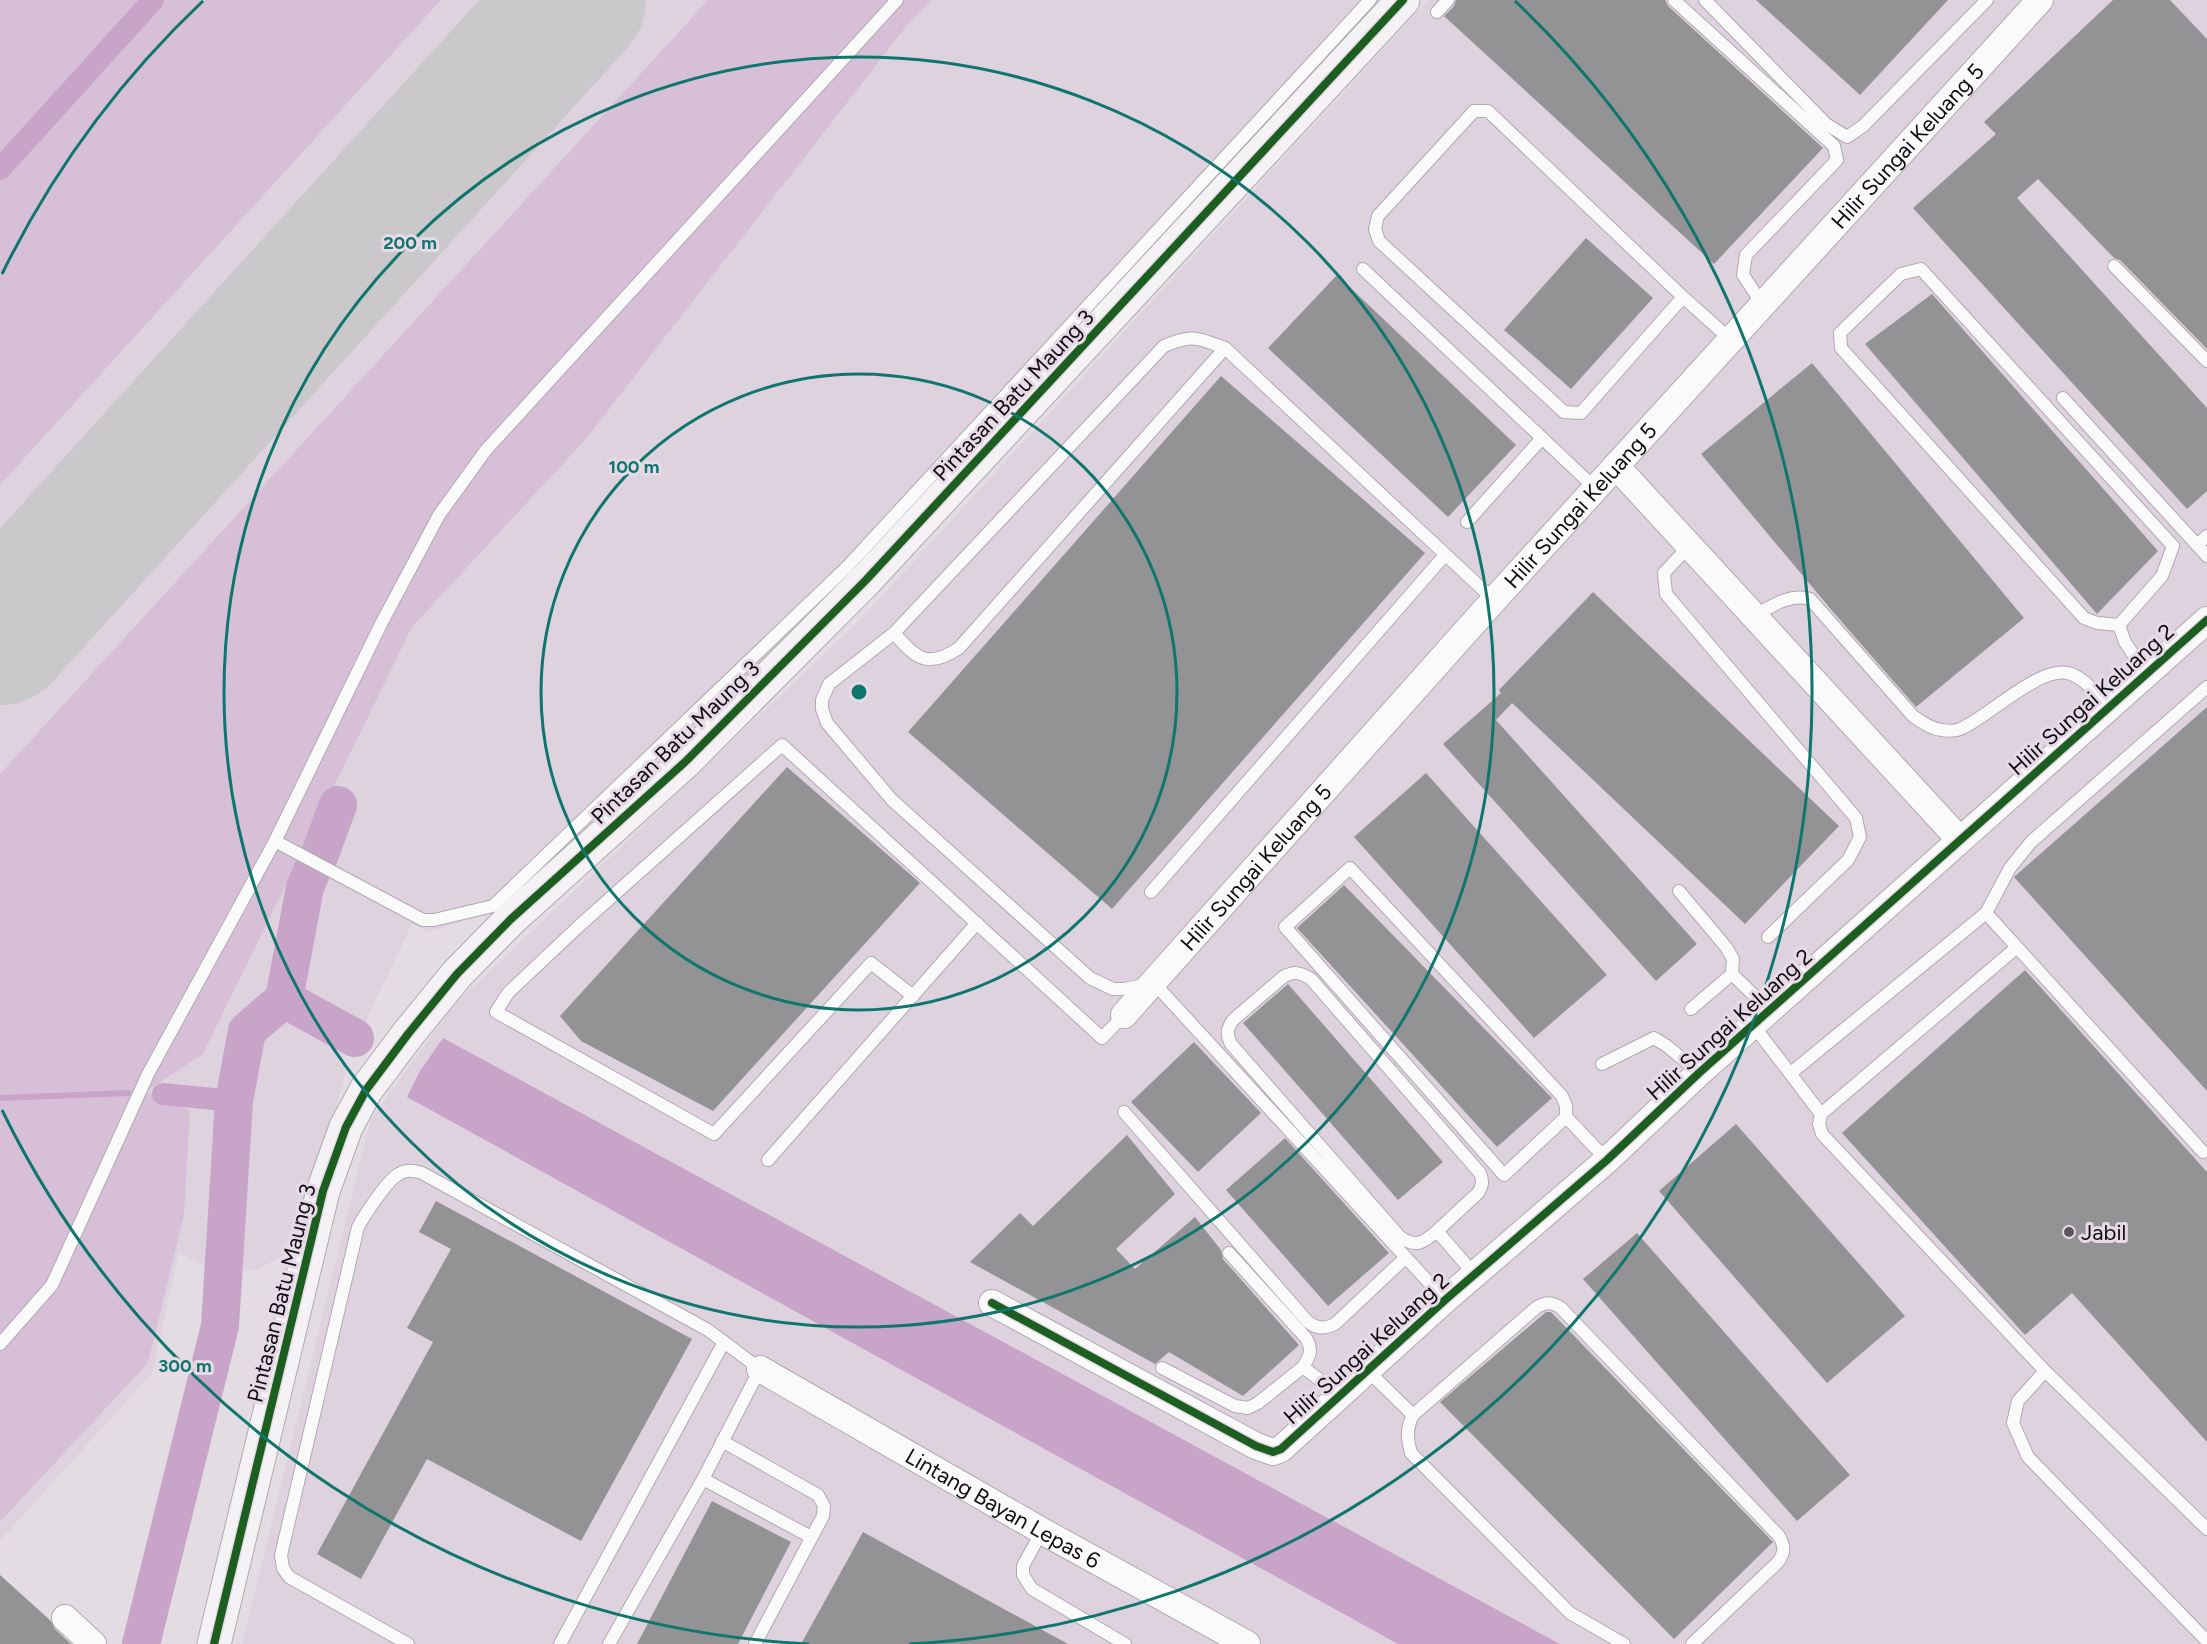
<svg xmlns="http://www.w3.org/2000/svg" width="2207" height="1644" viewBox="0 0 2207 1644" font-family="Figtree,sans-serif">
  <rect width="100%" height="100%" fill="#e3dde3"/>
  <g fill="#dfd2df">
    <path d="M0 0H1384L855 577 674 753 497 912 427 932 412 924 368 1016 360 1053 336 1059 347 1067 309 1210 294 1249 257 1270 217 1272 179 1253 152 1373 0 1541Z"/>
    <path d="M1428 0H2207V1644H242L370 1121 451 1008 861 619Z"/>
  </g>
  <g fill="#d7c0d7">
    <path d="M0 0H441L0 485Z"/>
    <path d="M708 0H932L908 24 586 439 412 627 203 1054 144 1093 163 1094 174 1104 190 1110 184 1215 148 1363 0 1522V774Z"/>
  </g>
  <path fill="#c8a5c8" d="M443 1038 1560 1644H1398L407 1097 420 1071Z"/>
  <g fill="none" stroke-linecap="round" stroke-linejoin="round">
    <path stroke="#c8a5c8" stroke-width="6" d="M0 1098 128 1093"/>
    <g stroke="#c8a5c8" stroke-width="22">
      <path d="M0 169 153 0"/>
      <path d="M163 1094 234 1101"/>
    </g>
    <g stroke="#c8a5c8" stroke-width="38">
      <path d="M320 854 338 805"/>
      <path d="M284 999 355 1038"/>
      <path d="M141 1644 220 1326 234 1101 247 1031 284 999 305 887 312 871"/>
    </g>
    <path stroke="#cbc8cb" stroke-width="142" d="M0 634 575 0"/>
  </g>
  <g fill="#939395">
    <path d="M1456 0H1665L1668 6 1823 148 1714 264 1444 16 1454 6Z"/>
    <path d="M1756 0H1948L1860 95Z"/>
    <path d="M2113 0H2170L2207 39V349L2120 260 2114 258 2038 179 2017 198 2207 408V491L2187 509 1913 208 1996 134 1984 122Z"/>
    <path d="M1586 238 1653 298 1571 389 1504 330Z"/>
    <path d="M1337 275 1516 445 1448 517 1268 348Z"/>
    <path d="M1932 294 2158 551 2097 614 1865 344Z"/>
    <path d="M1812 363 2024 618 1916 707 1834 613 1701 454Z"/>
    <path d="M1221 376 1425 553 1112 909 908 732Z"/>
    <path d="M1593 592 1839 826 1745 924 1512 703 1496 720 1697 944 1656 981 1443 744 1501 693 1499 690Z"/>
    <path d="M2207 707V1091L2014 877Z"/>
    <path d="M787 767 920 883 713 1111 581 1041 560 1016Z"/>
    <path d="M1426 773 1607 975 1534 1038 1354 837Z"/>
    <path d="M1344 885 1552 1098 1497 1147 1297 928Z"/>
    <path d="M2025 970 2207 1172V1442L2072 1293 2025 1335 1842 1133Z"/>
    <path d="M1288 984 1443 1162 1398 1200 1243 1023Z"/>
    <path d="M1194 1042 1261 1113 1198 1172 1131 1102Z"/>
    <path d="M1736 1124 1905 1316 1827 1383 1659 1191Z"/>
    <path d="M1127 1135 1175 1194 1116 1249 1135 1269 1195 1217 1221 1250 1223 1259 1299 1345 1243 1396 1169 1352 1155 1364 970 1262 1020 1213 1033 1226Z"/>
    <path d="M1285 1138 1389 1253 1328 1306 1226 1190Z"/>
    <path d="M436 1201 692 1339 581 1541 427 1459 361 1579 317 1554 433 1342 407 1328 451 1249 419 1232Z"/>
    <path d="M1637 1233 1850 1475 1797 1521 1583 1279Z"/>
    <path d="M1546 1312H1551L1773 1542 1674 1639 1440 1402Z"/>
    <path d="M712 1501 791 1542 738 1644H637Z"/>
    <path d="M863 1532 1068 1644H801Z"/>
    <path d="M0 1575 51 1621 55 1629 71 1644H0Z"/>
  </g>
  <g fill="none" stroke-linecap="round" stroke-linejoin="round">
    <defs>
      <g id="lane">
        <path d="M1674 0 1834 146 1837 160 1746 255 1743 275 1763 305"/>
        <path d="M1705 0 1826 124 1847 137 1863 126 1987 0"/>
        <path d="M1437 12 1448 0"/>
        <path d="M2114 266 2207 361"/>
        <path d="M1363 269 1596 489"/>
        <path d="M1683 297 1488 111H1474L1378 216 1375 229 1379 241 1564 412 1581 413 1683 297 1731 340"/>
        <path d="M2063 398 2207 556"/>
        <path d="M1467 522 1542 438"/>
        <path d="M1690 545 1664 573 1666 594 1856 818 1860 837 1848 860 1768 937"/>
        <path d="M2197 545 2207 536"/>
        <path d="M1754 616C1772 606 1790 593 1810 599L1913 716C1922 722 1931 729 1942 730 1947 731 1956 731 1960 729 1988 718 2041 663 2071 674 2087 680 2097 695 2108 708"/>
        <path d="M2119 625 2097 623 2084 618 1841 348 1840 333 1901 274 1921 269 2173 546 2162 576 2119 625 2125 642 2146 674"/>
        <path d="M894 633C916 659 928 669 959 648L1225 348"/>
        <path d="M275 841 423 920H434L493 906 847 567 1370 0"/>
        <path d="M1679 891 1726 947 1733 959 1732 974 1769 1010"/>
        <path d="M1151 892 1445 555"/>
        <path d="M1986 913 2203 1152"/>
        <path d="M2016 948 1821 1114 1819 1124 1822 1134 2045 1371 2207 1529"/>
        <path d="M913 996 871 963 714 1134 496 1012 508 993 579 926 782 745 1102 1038 1124 1015"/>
        <path d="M1691 1009 1732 974"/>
        <path d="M1753 1025 1821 1114"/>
        <path d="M1602 1064 1654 1038 1667 1046 1699 1073"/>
        <path d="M1791 1073 1986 913 2010 868 2031 842 2207 687"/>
        <path d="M1124 1112 1308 1322C1318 1329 1324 1329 1335 1324L1405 1258"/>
        <path d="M1566 1117 1504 1175 1285 927 1350 868 1562 1096 1566 1106V1117L1607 1160"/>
        <path d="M768 1160 977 923"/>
        <path d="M1437 1231C1423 1243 1416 1248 1400 1237L1231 1044C1226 1034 1227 1029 1233 1020L1283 977C1294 971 1300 972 1311 979L1480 1173C1483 1181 1483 1185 1478 1193L1437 1231 1474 1274"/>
        <path d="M1229 1253 1306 1338C1313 1350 1310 1356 1303 1367"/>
        <path d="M1445 1300 1154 983 1124 989H1113L1090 978 892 800 827 723 822 709V700L829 684 894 633 1164 346C1193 334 1197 338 1225 348L1494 600"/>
        <path d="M0 1344 52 1285 148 1074 275 841 381 624 439 515 486 450 897 0"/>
        <path d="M1162 1368 1235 1406 1248 1408 1258 1403 1303 1367 1339 1395"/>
        <path d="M1367 1370 1413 1415C1406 1429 1407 1438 1411 1453L1570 1613 1624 1644"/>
        <path d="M2045 1371 2018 1401 2013 1423 2028 1457 2207 1641"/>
        <path d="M1413 1415 1537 1307C1547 1302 1552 1302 1561 1308L1779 1536C1785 1547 1785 1552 1778 1562L1692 1644"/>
        <path d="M722 1441 818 1495 824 1506 823 1516 755 1644"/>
        <path d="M703 1479 811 1537"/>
        <path d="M1042 1531 1023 1566V1575L1032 1589 1125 1644"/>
        <path d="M408 1644 289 1577 283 1568 281 1555 358 1227C364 1216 388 1179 399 1174 407 1169 414 1171 422 1173L708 1330 760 1369 703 1479 609 1644"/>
        <path d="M560 1644 724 1342"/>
      </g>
      <g id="street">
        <path d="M1616 466 1960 840"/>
        <path id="s1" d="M1124 1015 1494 600 2040 0"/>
        <path d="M992 1303 1256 1446 1273 1452 1281 1449 1445 1300 1607 1160 1699 1073 2207 620"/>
        <path id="s2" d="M760 1369 1042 1531 1247 1644"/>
        <path d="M65 1618 93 1644"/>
      </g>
      <path id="secondary" d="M214 1644 323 1191 346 1127 366 1090 408 1034 457 974 511 919 685 762 866 580 1403 0"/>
    </defs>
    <use href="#lane" stroke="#afaaaf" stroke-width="14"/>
    <use href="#street" stroke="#afaaaf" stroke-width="28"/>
    <use href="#secondary" stroke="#afaaaf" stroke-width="35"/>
    <use href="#lane" stroke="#fbfafb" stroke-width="12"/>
    <use href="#street" stroke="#fbfafb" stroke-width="26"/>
    <use href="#secondary" stroke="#f5f2f5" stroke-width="33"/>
    <defs>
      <g id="cycleway">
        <path d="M992 1303 1256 1446 1273 1452 1281 1449 1445 1300 1607 1160 1699 1073 2207 620"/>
        <path d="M214 1644 323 1191 346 1127 366 1090 408 1034 457 974 511 919 685 762 866 580 1403 0"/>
      </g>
    </defs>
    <use href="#cycleway" stroke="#e6dae6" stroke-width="11"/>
    <use href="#cycleway" stroke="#1b5e20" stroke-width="8"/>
  </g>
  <g fill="none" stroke="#0f766e" stroke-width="3">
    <circle cx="859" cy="692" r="318"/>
    <circle cx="859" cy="692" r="635"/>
    <path d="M809 1644A953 953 0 0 1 2 1110M2 274A953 953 0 0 1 203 1M1515 1A953 953 0 0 1 909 1644"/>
  </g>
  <circle fill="#5a555a" stroke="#e6dae6" stroke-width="2" cx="2069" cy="1232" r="6"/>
  <g text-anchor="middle" stroke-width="6" stroke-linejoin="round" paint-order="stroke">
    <g font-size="22" fill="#100c10" stroke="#e6dae6">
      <text dy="8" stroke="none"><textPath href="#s1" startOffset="1170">Hilir Sungai Keluang 5</textPath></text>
      <text transform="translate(1013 395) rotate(-47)" y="8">Pintasan Batu Maung 3</text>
      <text dy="8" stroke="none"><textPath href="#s1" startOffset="684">Hilir Sungai Keluang 5</textPath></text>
      <text transform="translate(2091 699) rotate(-42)" y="8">Hilir Sungai Keluang 2</text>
      <text transform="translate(675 742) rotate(-44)" y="8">Pintasan Batu Maung 3</text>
      <text dy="8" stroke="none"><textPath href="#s1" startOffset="198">Hilir Sungai Keluang 5</textPath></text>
      <text transform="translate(1729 1024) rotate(-42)" y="8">Hilir Sungai Keluang 2</text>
      <text transform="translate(281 1293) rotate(-76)" y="8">Pintasan Batu Maung 3</text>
      <text transform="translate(1366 1348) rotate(-42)" y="8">Hilir Sungai Keluang 2</text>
      <text dy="8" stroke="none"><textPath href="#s2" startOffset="280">Lintang Bayan Lepas 6</textPath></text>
    </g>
    <g font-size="22" fill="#100c10" stroke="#e6dae6" text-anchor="start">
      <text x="2081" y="1240">Jabil</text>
    </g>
  </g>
  <circle cx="859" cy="692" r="9" fill="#0f766e" stroke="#e6dae6" stroke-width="3"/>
  <g font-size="18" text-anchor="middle" font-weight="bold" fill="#0f766e" stroke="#e6dae6" stroke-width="6" stroke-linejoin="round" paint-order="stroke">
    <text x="410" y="249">200 m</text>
    <text x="634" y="473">100 m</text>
    <text x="185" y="1372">300 m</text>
  </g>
</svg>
